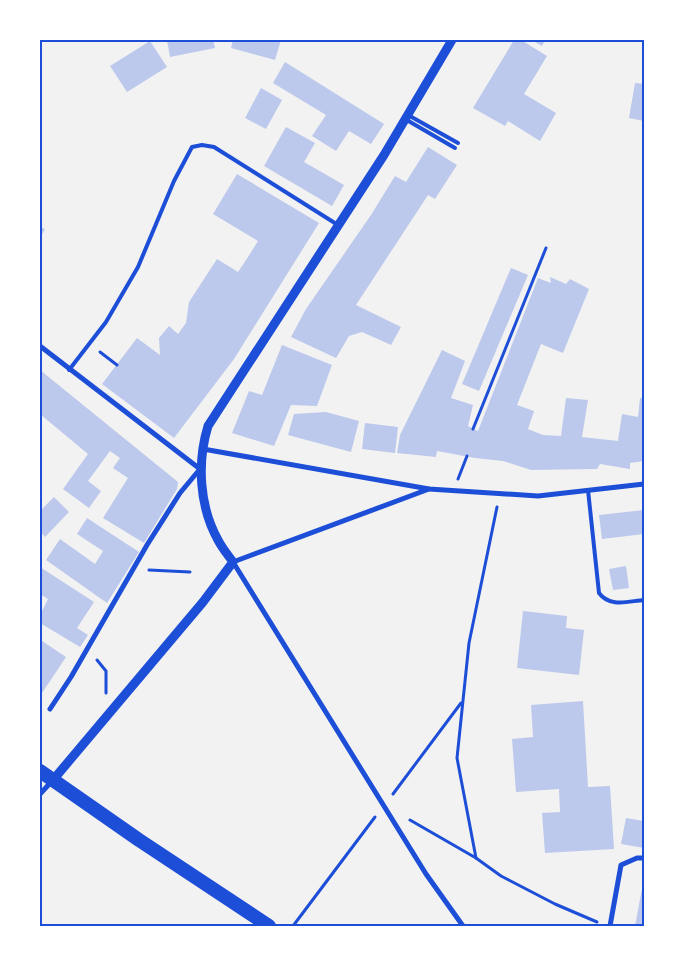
<svg xmlns="http://www.w3.org/2000/svg" width="684" height="966" viewBox="0 0 684 966" font-family="Merriweather,serif">
  <rect width="100%" height="100%" fill="#f2f2f2"/>
  <g fill="#bdc9ec">
    <path d="M167 40H213L215 48 170 57Z"/>
    <path d="M233 40H281L275 60 231 48Z"/>
    <path d="M514 40H521L547 56 524 94 556 113 540 141 508 121 505 126 473 108Z"/>
    <path d="M531 40H545L542 46Z"/>
    <path d="M150 41 167 67 127 92 110 66Z"/>
    <path d="M285 62 384 124 371 144 349 131 336 151 312 136 326 115 273 83Z"/>
    <path d="M635 83 644 84V121L629 118Z"/>
    <path d="M261 88 282 100 266 129 245 118Z"/>
    <path d="M286 127 315 143 304 162 344 185 332 206 264 166Z"/>
    <path d="M428 147 457 165 435 199 428 195 356 305 401 327 391 345 362 332 349 336 336 358 291 337 306 309 371 215 395 176 406 182Z"/>
    <path d="M237 174 319 223 234 359 174 438 102 384 137 338 160 355 159 338 169 326 178 334 186 323 189 302 217 259 238 272 248 257 258 241 213 214Z"/>
    <path d="M40 227 45 229 40 238Z"/>
    <path d="M511 268 528 275 479 391 462 384Z"/>
    <path d="M550 277 566 284 570 279 589 289 563 353 541 344 517 405 534 411 528 429 543 435 561 436 566 398 588 400 582 437 618 441 622 414 638 417 640 398H644V461L630 463V469L600 464 597 469 531 470 503 461 475 458 437 451 436 457 397 453 400 435 442 350 465 361 451 398 473 405 468 426 478 431 538 278 551 283Z"/>
    <path d="M282 345 332 365 317 406 291 405 274 446 232 433 249 391 262 395Z"/>
    <path d="M40 370 178 482 177 489 144 543 103 518 128 478 113 468 120 458 110 451 88 481 101 491 89 508 63 489 88 454 40 414Z"/>
    <path d="M326 412 359 421 351 452 288 435 294 414Z"/>
    <path d="M365 423 398 427 395 453 362 449Z"/>
    <path d="M54 497 69 512 45 537 40 531V511Z"/>
    <path d="M644 510V534L602 539 599 515Z"/>
    <path d="M87 518 139 552 107 603 46 560 60 539 95 564 103 551 77 534Z"/>
    <path d="M626 566 629 588 613 590 609 569Z"/>
    <path d="M40 567 94 602 77 628 88 635 80 647 40 623V615L48 599 40 594Z"/>
    <path d="M523 611 567 616 566 628 584 630 579 675 517 668Z"/>
    <path d="M42 641 66 657 40 696V644Z"/>
    <path d="M583 701 588 787 610 786 614 849 545 853 542 813 560 812 559 789 516 792 512 739 533 737 531 705Z"/>
    <path d="M626 818 644 821V848L621 844Z"/>
    <path d="M643 883 644 926H635Z"/>
  </g>
  <g fill="none" stroke-linecap="round" stroke-linejoin="round">
    <g stroke="#1d4ed8" stroke-width="3">
      <path d="M100 352 117 365"/>
      <path d="M473 429 546 248"/>
      <path d="M458 479 467 456"/>
      <path d="M149 570 190 572"/>
      <path d="M97 660 106 671V693"/>
      <path d="M393 794 461 703"/>
      <path d="M410 820 476 858 501 876 555 904 597 922"/>
      <path d="M476 858 457 758 469 643 497 507"/>
      <path d="M293 926 375 817"/>
    </g>
    <g stroke="#1d4ed8" stroke-width="4">
      <path d="M408 115 458 143"/>
      <path d="M405 119 455 148"/>
      <path d="M69 370 106 322 138 267 174 181 192 147 202 145 214 147 338 225"/>
      <path d="M588 490 599 593C610 608 629 601 644 600"/>
    </g>
    <g stroke="#1d4ed8" stroke-width="5">
      <path d="M40 346 200 469 180 493 147 545 71 677 50 709"/>
      <path d="M203 449 429 489 538 496 644 484"/>
      <path d="M429 489 233 562 426 874 463 926"/>
      <path d="M40 794 53 780"/>
      <path d="M610 926 621 865 637 858H644"/>
    </g>
    <path stroke="#1d4ed8" stroke-width="9" d="M53 780 203 602 233 562C228 555 222 548 218 540 199 506 197 462 208 426L384 155 452 40"/>
    <path stroke="#1d4ed8" stroke-width="14" d="M40 771 139 840 269 926"/>
  </g>
  <rect width="684" height="966" fill="none" stroke="#ffffff" stroke-width="82"/>
  <rect x="41" y="41" width="602" height="884" fill="none" stroke="#1d4ed8" stroke-width="2"/>
</svg>
